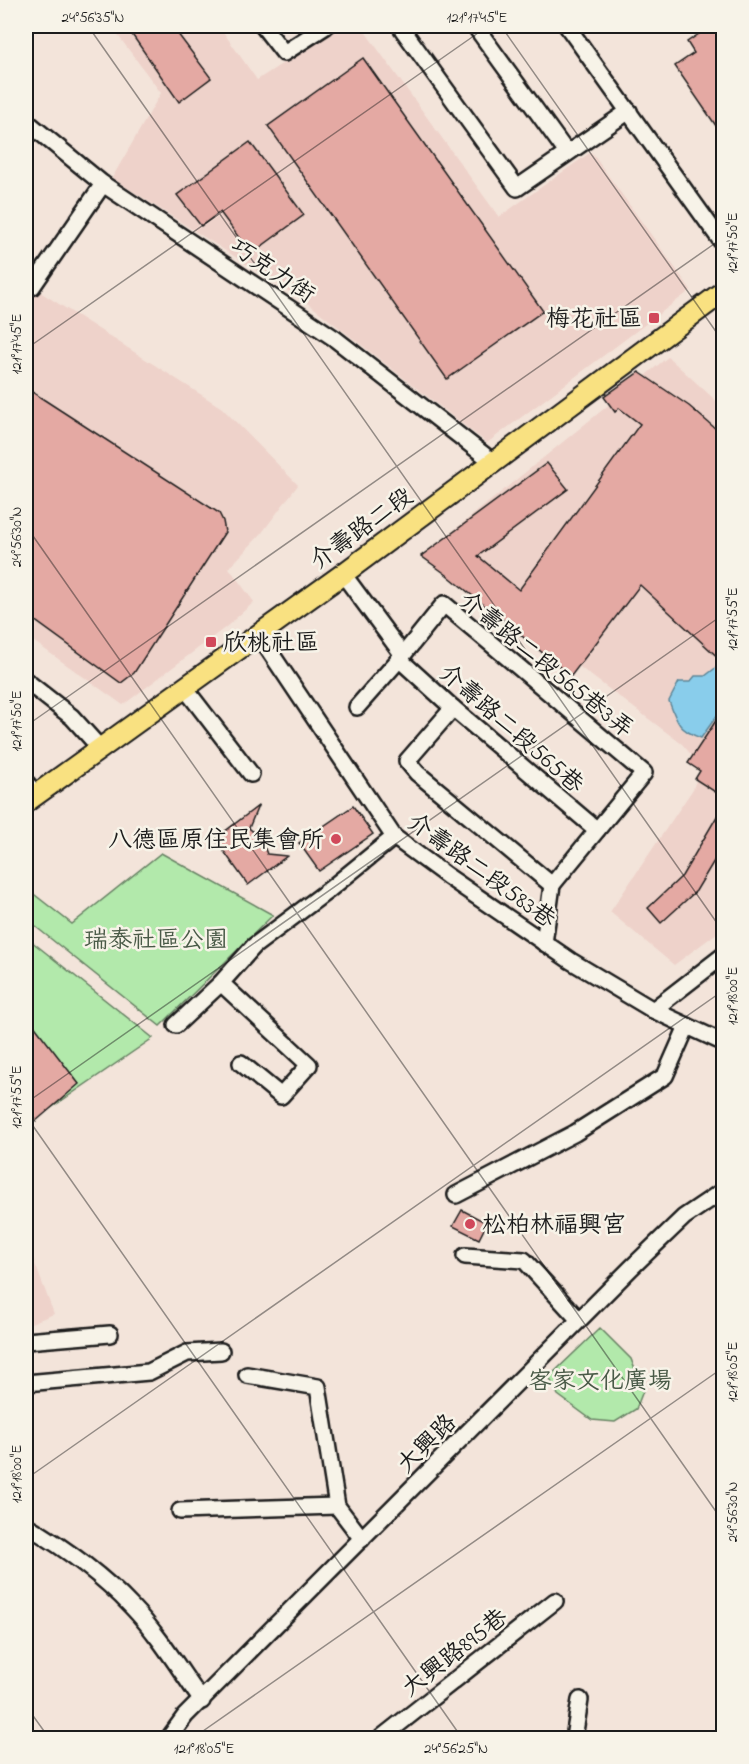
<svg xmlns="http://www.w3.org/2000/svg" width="749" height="1764" viewBox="0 0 749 1764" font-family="'Indie Flower','LXGW WenKai TC',sans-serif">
  <rect width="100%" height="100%" fill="#f3e4da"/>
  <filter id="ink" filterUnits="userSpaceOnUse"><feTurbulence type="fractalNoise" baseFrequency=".0167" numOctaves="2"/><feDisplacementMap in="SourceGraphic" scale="12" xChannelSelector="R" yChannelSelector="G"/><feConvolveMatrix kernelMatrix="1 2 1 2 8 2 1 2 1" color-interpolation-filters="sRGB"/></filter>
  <g filter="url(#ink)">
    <g fill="#eed2ca">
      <path d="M111 26H219L257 80 340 26H361L499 217 591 152 691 290 487 443 310 305 112 178 161 93Z"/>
      <path d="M26 283 222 408 298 485 261 534 229 568 254 602 226 627 123 705 26 636Z"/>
      <path d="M668 357 723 407V925L717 933 674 965 610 912 693 789 701 766 682 744 427 552Z"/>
      <path d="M26 1240 54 1314 26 1325Z"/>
    </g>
    <g fill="#b2e9ab" stroke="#678264" stroke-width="1.5">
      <path d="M161 853 273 915 160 1026 26 919V888L72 924Z"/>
      <path d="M26 937 153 1038 26 1125Z"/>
      <path d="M600 1328 631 1359 643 1391 636 1409 615 1422 592 1420 558 1395 549 1377Z"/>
    </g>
    <path fill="#89cdeb" stroke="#5d8698" stroke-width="1.5" d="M723 659V707L701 738C679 730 677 723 669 701L679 682H690L695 676H705L718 666Z"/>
    <g fill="#e4a9a3" stroke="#1c1c1c" stroke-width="1.5">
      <path d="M126 26H172L211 78 179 102Z"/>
      <path d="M711 26H714L723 39V136L675 66 694 53 687 42Z"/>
      <path d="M363 58 543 311 447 379 268 126Z"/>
      <path d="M250 142 304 215 251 254 220 212 201 226 177 195Z"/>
      <path d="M639 372 689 406 723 435V662L640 585 571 676 447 575 421 556 547 463 568 489 478 556 519 590 640 424 619 408 615 412 604 397Z"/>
      <path d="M26 388 219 513 223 521 225 532 134 673 121 683 26 614Z"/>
      <path d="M723 710V797L695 779 700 771 688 763Z"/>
      <path d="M258 806 249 828 261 839 267 854 287 856 248 885 215 839Z"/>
      <path d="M353 806 373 834 319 871 299 843Z"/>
      <path d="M723 806V846L696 891 661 923 648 908 682 876Z"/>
      <path d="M26 1015 79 1084 36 1121 26 1108Z"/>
      <path d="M462 1210 487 1223 479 1239 453 1226Z"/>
    </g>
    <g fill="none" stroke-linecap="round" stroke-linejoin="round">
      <defs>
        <g id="minor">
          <path d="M263 26 284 53 326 26"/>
          <path d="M400 26 517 188 629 111"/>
          <path d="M475 26 567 153"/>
          <path d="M567 26 724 245"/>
          <path d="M26 121 103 184 334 338 493 462"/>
          <path d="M32 287 103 184"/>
          <path d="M343 574 403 655"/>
          <path d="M258 634 394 837 447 876 571 961 653 1010 724 1043"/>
          <path d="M399 659 453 708 597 830"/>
          <path d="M26 681 72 717 100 748"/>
          <path d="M184 687 251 774"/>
          <path d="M357 707 403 655 444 604 644 773 552 885"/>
          <path d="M453 708 407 761 417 773 552 885"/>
          <path d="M26 782 36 795"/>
          <path d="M544 943 552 885"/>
          <path d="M221 983 309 1065 281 1096 241 1063"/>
          <path d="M653 1010 724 955"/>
          <path d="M176 1025 221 983 254 946 330 889 394 837"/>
          <path d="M456 1195 575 1133 665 1076 687 1026"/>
          <path d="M465 1256 524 1260 579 1320"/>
          <path d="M26 1341 110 1334"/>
          <path d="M247 1375 318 1387 337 1506 362 1539"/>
          <path d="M26 1383 149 1372 187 1353 221 1351"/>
          <path d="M180 1511 337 1506"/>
          <path d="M26 1525C65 1548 101 1574 132 1607 159 1635 179 1669 202 1701"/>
          <path d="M169 1738 185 1716 631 1268 684 1217 724 1190"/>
          <path d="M381 1738 555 1601"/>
          <path d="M574 1738 580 1700"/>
        </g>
        <path id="major" d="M26 802 343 574 724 291"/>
      </defs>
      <use href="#minor" stroke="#1c1c1c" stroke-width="20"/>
      <use href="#major" stroke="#1c1c1c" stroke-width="24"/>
      <use href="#minor" stroke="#f7f3e8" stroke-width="15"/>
      <use href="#major" stroke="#f9e181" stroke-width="20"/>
    </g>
  </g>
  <path fill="none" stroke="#1c1c1c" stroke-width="1.5" stroke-opacity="0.45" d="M88 26 724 933M501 26 724 343M26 349 488 26M26 526 724 1523M26 726 724 237M26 1103 724 614M26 1116 462 1738M26 1479 724 990M26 1706 49 1738M193 1738 724 1367"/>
  <g fill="#d1495b" stroke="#f7f3e8" stroke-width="2">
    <rect x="648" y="312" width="12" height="12" rx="3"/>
    <rect x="205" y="636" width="12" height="12" rx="3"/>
    <circle cx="336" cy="839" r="6"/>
    <circle cx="470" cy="1224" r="6"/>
  </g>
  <g text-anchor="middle" stroke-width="5" stroke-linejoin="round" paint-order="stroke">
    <g font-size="24" fill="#1c1c1c" stroke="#f7f3e8">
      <text transform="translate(273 270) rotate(34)" y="8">巧克力街</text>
      <text transform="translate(361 528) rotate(-36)" y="8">介壽路二段</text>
      <text transform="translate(547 664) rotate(39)" y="8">介壽路二段565巷3弄</text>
      <text transform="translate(512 728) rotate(41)" y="8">介壽路二段565巷</text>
      <text transform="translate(482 870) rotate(36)" y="8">介壽路二段583巷</text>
      <text transform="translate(426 1443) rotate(-45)" y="8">大興路</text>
      <text transform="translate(454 1652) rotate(-38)" y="8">大興路895巷</text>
    </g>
    <g font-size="24" fill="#1c1c1c" stroke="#f7f3e8" text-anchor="end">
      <text x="642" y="326">梅花社區</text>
      <text x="223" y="650" text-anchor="start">欣桃社區</text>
      <text x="324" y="847">八德區原住民集會所</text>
      <text x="482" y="1232" text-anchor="start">松柏林福興宮</text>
    </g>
    <g font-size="24" fill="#495a47" stroke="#f7f3e8">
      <text x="156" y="947">瑞泰社區公園</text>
      <text x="600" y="1388">客家文化廣場</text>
    </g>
  </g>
  <rect width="749" height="1764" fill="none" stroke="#f7f3e8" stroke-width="66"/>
  <rect x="33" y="33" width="683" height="1698" fill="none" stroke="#1c1c1c" stroke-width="2"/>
  <g font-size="15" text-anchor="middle" fill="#1c1c1c">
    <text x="93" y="22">24°56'35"N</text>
    <text x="477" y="22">121°17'45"E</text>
    <text transform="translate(732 243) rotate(-90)" y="5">121°17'50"E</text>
    <text transform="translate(16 344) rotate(-90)" y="5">121°17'45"E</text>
    <text transform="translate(16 537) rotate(-90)" y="5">24°56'30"N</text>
    <text transform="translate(732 619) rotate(-90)" y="5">121°17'55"E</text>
    <text transform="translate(16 721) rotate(-90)" y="5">121°17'50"E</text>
    <text transform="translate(732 996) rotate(-90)" y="5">121°18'00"E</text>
    <text transform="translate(16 1097) rotate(-90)" y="5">121°17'55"E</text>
    <text transform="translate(732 1372) rotate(-90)" y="5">121°18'05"E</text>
    <text transform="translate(16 1474) rotate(-90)" y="5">121°18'00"E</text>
    <text transform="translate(732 1512) rotate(-90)" y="5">24°56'30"N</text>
    <text x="204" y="1753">121°18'05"E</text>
    <text x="456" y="1753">24°56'25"N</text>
  </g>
</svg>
